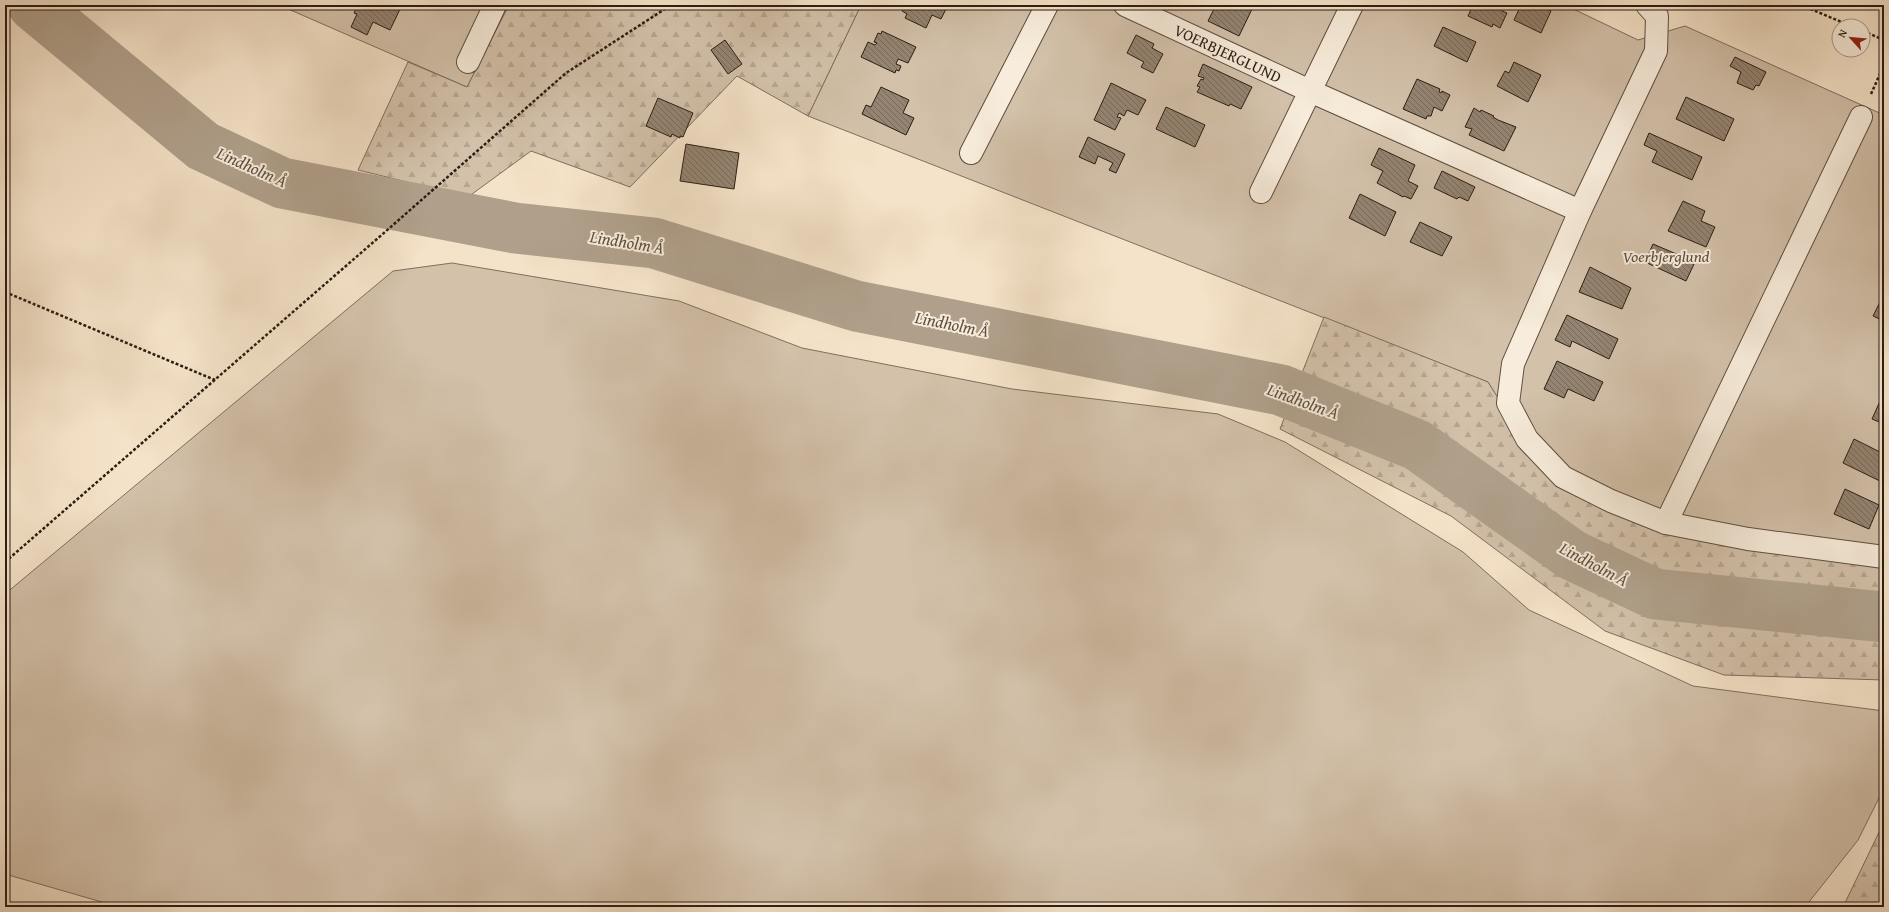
<svg xmlns="http://www.w3.org/2000/svg" width="1889" height="912" viewBox="0 0 1889 912" font-family="'Gentium Book Plus',serif">
  <defs>
    <pattern id="forest-firs" width="22" height="20" patternUnits="userSpaceOnUse"><rect width="22" height="20" fill="#d3c1aa"/><path d="M5 1l3.5 6h-7zM16 11l3.5 6h-7z" fill="#b5a591"/></pattern>
    <pattern id="building-back-hatch" width="6" height="6" patternUnits="userSpaceOnUse"><rect width="6" height="6" fill="#948472"/><path d="M-1 5l2 2M0 0l6 6M5-1l2 2" fill="none" stroke="#796b5c"/></pattern>
  </defs>
  <rect width="100%" height="100%" fill="#f5e3c9"/>
  <filter id="stains"><feTurbulence type="fractalNoise" baseFrequency=".005" numOctaves="4"/><feColorMatrix values="0 0 0 0 .2 0 0 0 0 .09 0 0 0 0 .02 0 0 0 .5 -.17"/></filter>
  <radialGradient id="worn" r=".72"><stop offset=".6" stop-color="#630" stop-opacity="0"/><stop offset="1" stop-color="#630" stop-opacity=".3"/></radialGradient>
  <g fill="#d3c1aa" stroke="#7f6f5e">
    <path d="M279 5H509L467 87Z"/>
    <path d="M861 5H1565L1638 40 1685 26 1884 115V568L1645 525 1542 469 1488 382 808 116Z"/>
    <path d="M452 263 679 301 802 348 1012 389 1218 414 1285 442 1463 552 1529 610 1693 686 1884 711V788L1858 840 1805 907H119L5 874V594L393 271Z"/>
  </g>
  <g fill="url(#forest-firs)" stroke="#7f6f5e">
    <path d="M509 5H861L808 116 737 76 630 187 531 151 468 197 358 170 408 62 467 87Z"/>
    <path d="M1324 317 1488 382 1542 469 1645 525 1884 568V680L1724 675 1605 631 1451 516 1280 429Z"/>
    <path d="M1884 822V907H1843Z"/>
  </g>
  <g fill="none" stroke-linecap="round" stroke-linejoin="round">
    <path stroke="#b0a08b" stroke-width="51" d="M33 5 203 146 282 183 515 228 654 243 856 306 1281 390 1417 445 1572 555 1655 594 1884 617"/>
  </g>
  <g fill="url(#building-back-hatch)" stroke="#2b1d13">
    <path d="M358 5H402L390 30 373 22 367 35 351 27 357 14 354 13Z"/>
    <path d="M905 5H948L941 19 932 15 926 28 905 18 907 14 902 11Z"/>
    <path d="M1216 5H1254L1239 36 1208 21Z"/>
    <path d="M1473 5H1505L1502 11 1507 13 1500 28 1493 24 1492 27 1468 16Z"/>
    <path d="M1521 5H1539L1551 11 1541 33 1514 20Z"/>
    <path d="M1443 27 1476 42 1467 62 1434 46Z"/>
    <path d="M882 31 916 47 908 63 898 59 896 64 901 66 899 71 896 70 895 73 861 57 868 42 875 45 877 43 874 42 878 33 881 34Z"/>
    <path d="M1136 35 1154 44 1152 48 1163 54 1153 73 1141 67 1144 62 1127 53Z"/>
    <path d="M725 40 742 64 728 74 711 50Z"/>
    <path d="M1735 57 1766 72 1759 86 1756 85 1753 90 1737 83 1741 72 1730 66Z"/>
    <path d="M1514 62 1541 75 1528 102 1497 86 1505 71 1509 73Z"/>
    <path d="M1203 64 1252 87 1241 109 1230 104 1229 106 1197 92 1200 87 1197 86 1201 79 1203 80 1204 78 1198 76Z"/>
    <path d="M1417 79 1440 89 1439 92 1441 93 1442 91 1450 95 1442 111 1434 107 1431 116H1427L1426 119 1403 109Z"/>
    <path d="M1111 83 1146 100 1138 115 1127 110 1124 116 1119 113 1117 117 1121 118 1115 130 1094 120Z"/>
    <path d="M881 87 909 100 903 113 914 118 906 135 862 114 866 105 871 107Z"/>
    <path d="M1686 97 1734 119 1724 141 1676 119Z"/>
    <path d="M658 98 693 113 683 137 680 136V138L672 134 671 137 646 126Z"/>
    <path d="M1166 107 1205 125 1195 147 1156 129Z"/>
    <path d="M1474 108 1480 112 1481 110 1494 116 1493 117 1498 120 1516 127 1504 151 1469 135 1472 129 1465 127Z"/>
    <path d="M1649 133 1702 157 1692 180 1652 162 1657 151 1644 145Z"/>
    <path d="M1088 137 1125 154 1116 173 1109 170 1113 163 1098 156 1095 164 1079 157Z"/>
    <path d="M686 144 739 153 734 189 680 181Z"/>
    <path d="M1379 148 1415 165 1408 181 1418 186 1411 199 1404 196 1403 197 1377 183 1383 171 1371 165Z"/>
    <path d="M1442 171 1475 187 1468 201 1459 197 1457 199 1434 188Z"/>
    <path d="M1360 194 1396 212 1385 236 1349 218Z"/>
    <path d="M1683 201 1705 211 1701 221 1715 227 1706 247 1668 231Z"/>
    <path d="M1420 222 1452 237 1442 256 1410 242Z"/>
    <path d="M1653 244 1695 262 1686 281 1645 262Z"/>
    <path d="M1590 267 1631 288 1622 309 1579 292Z"/>
    <path d="M1882 298 1884 299V321L1873 316Z"/>
    <path d="M1567 315 1618 339 1609 359 1572 341 1570 347 1555 340Z"/>
    <path d="M1557 361 1603 382 1594 401 1568 389 1564 398 1544 389Z"/>
    <path d="M1881 399 1884 400V424L1872 419Z"/>
    <path d="M1854 439 1884 454V483L1843 463Z"/>
    <path d="M1845 489 1879 505 1869 529 1834 514Z"/>
  </g>
  <g fill="none" stroke-linecap="round" stroke-linejoin="round">
    <defs>
      <g id="street">
        <path d="M1125 5 1310 91 1580 211"/>
        <path d="M1647 5 1657 16 1656 51 1580 211 1513 364 1508 403 1527 439 1563 477 1611 501 1666 523 1748 539 1884 557"/>
        <path d="M468 62 495 5"/>
        <path d="M971 153 1047 5"/>
        <path d="M1261 192 1352 5"/>
        <path d="M1666 523 1861 117"/>
      </g>
    </defs>
    <use href="#street" stroke="#5e4e40" stroke-width="24"/>
    <g stroke="#2b1d13" stroke-width="2.5" stroke-dasharray="3 2" stroke-linecap="butt">
      <path d="M1801 5 1851 26"/>
      <path d="M1863 31 1884 40"/>
      <path d="M1871 94 1884 65"/>
      <path d="M5 292 215 380"/>
      <path d="M5 562 385 232 566 73 671 5"/>
    </g>
    <use href="#street" stroke="#f8eddc" stroke-width="22"/>
  </g>
  <g text-anchor="middle" stroke-width="4" stroke-linejoin="round" paint-order="stroke">
    <g font-size="16" fill="#2b1d13" stroke="#f8eddc">
      <text transform="translate(1228 53) rotate(25)" y="6">VOERBJERGLUND</text>
    </g>
    <g font-size="16" font-style="italic" fill="#5d4e40" stroke="#f8eddc">
      <text x="1666" y="262">Voerbjerglund</text>
    </g>
    <g font-size="17" font-style="italic" fill="#605143" stroke="#f8eddc">
      <text transform="translate(252 167) rotate(24)" y="6">Lindholm Å</text>
      <text transform="translate(627 242) rotate(9)" y="6">Lindholm Å</text>
      <text transform="translate(952 324) rotate(11)" y="6">Lindholm Å</text>
      <text transform="translate(1303 401) rotate(20)" y="6">Lindholm Å</text>
      <text transform="translate(1594 564) rotate(28)" y="6">Lindholm Å</text>
    </g>
  </g>
  <rect width="1889" height="912" fill="none" stroke="#f5e3c9" stroke-width="20"/>
  <rect x="6" y="6" width="1877" height="900" fill="none" stroke="#2b1d13" stroke-width="2"/>
  <rect x="10" y="10" width="1869" height="892" fill="none" stroke="#2b1d13"/>
  <g transform="translate(1851 38) rotate(297)"><circle r="19" fill="#f8eddc" stroke="#a69a8c"/>
  <path d="M0-3L7 15L0 10L-7 15Z" fill="#8f2418"/>
  <text y="-6" font-size="11" font-weight="bold" text-anchor="middle" fill="#2b1d13">N</text>
  </g>
  <rect width="100%" height="100%" filter="url(#stains)"/>
  <rect width="100%" height="100%" fill="url(#worn)"/>
</svg>
